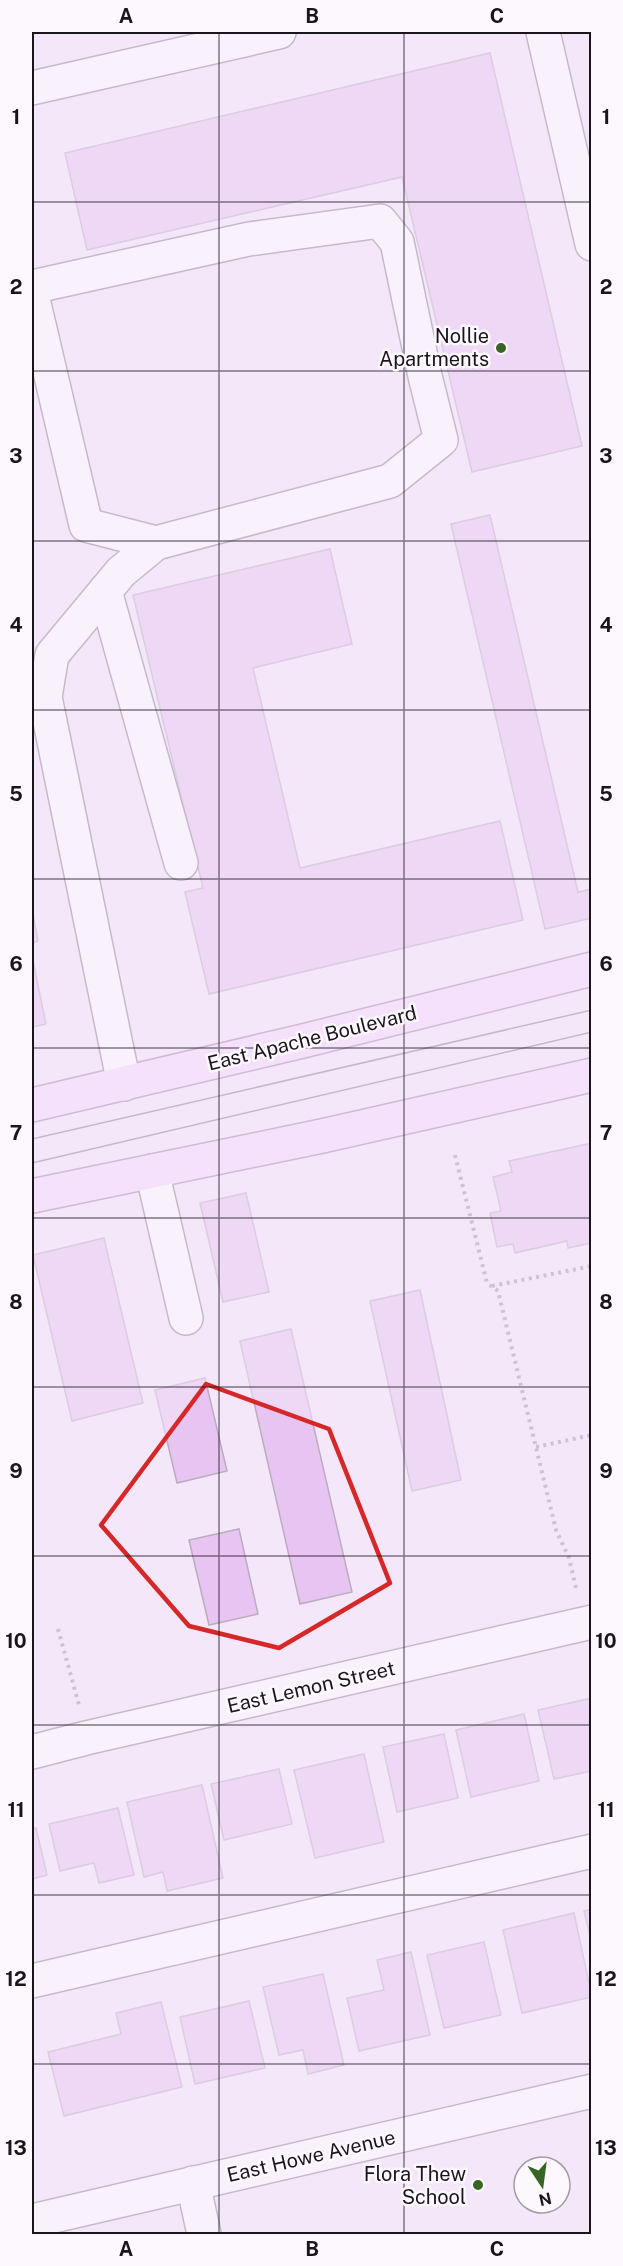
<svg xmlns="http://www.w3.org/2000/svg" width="623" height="2266" viewBox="0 0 623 2266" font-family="'Public Sans',sans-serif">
  <rect width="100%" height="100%" fill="#f4e7f9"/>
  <g fill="#e8c4f2" stroke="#baadbe" stroke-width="1.5">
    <path d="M490 53 582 446 472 472 402 177 87 250 65 153Z"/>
    <path d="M490 515 578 892 592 889V918L545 929 451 524Z"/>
    <path d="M330 549 352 644 253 668 300 868 500 821 523 920 209 994 185 892 203 888 133 595Z"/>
    <path d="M32 909 38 941 32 943Z"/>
    <path d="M32 956 46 1024 32 1027Z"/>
    <path d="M592 1143V1243L568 1248 567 1241 515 1253 513 1244 497 1247 490 1213 501 1211 493 1177 512 1172 509 1161Z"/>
    <path d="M246 1193 269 1292 223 1302 200 1203Z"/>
    <path d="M104 1238 143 1403 72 1421 33 1255Z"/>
    <path d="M420 1290 461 1480 412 1491 370 1301Z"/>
    <path d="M291 1329 352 1592 300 1604 240 1341Z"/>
    <path d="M205 1378 227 1471 177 1483 155 1390Z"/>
    <path d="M239 1529 258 1614 209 1625 189 1540Z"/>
    <path d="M592 1698V1771L554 1779 538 1710Z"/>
    <path d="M524 1714 539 1781 471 1797 456 1730Z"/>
    <path d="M444 1734 458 1798 397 1812 383 1747Z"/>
    <path d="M364 1754 384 1842 315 1858 294 1770Z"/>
    <path d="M279 1769 292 1824 224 1840 211 1784Z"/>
    <path d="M202 1785 223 1878 167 1891 163 1872 144 1877 127 1802Z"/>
    <path d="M118 1808 134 1875 99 1883 94 1863 60 1871 49 1824Z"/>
    <path d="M36 1828 47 1875 32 1879V1829Z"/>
    <path d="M592 1909V1944L584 1911Z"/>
    <path d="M574 1913 592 1997 522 2013 503 1930Z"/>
    <path d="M484 1942 501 2015 444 2028 427 1955Z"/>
    <path d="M411 1952 430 2035 359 2051 347 1998 384 1990 377 1960Z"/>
    <path d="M323 1974 344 2065 308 2074 303 2050 279 2055 263 1987Z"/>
    <path d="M249 2001 265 2068 195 2084 180 2017Z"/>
    <path d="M161 2002 182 2087 64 2116 48 2052 121 2034 116 2013Z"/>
  </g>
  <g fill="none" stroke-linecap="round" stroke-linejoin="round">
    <defs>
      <g id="minor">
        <path d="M543 32 592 244"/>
        <path d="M32 88 279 32"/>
        <path d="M32 287 249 239 380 221 397 242 425 376 441 440 390 481 156 543 121 572 52 655 45 697 124 1084"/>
        <path d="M32 295 86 525 156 543"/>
        <path d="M105 591 181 863"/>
        <path d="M152 1171 186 1318"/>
        <path d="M32 1752 86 1738 592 1622"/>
        <path d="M32 1981 592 1851"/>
        <path d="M193 2183 204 2234"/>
        <path d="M32 2221 592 2091"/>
      </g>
      <g id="major">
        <path d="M32 1105 303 1041 592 969"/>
        <path d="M32 1196 322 1136 592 1075"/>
      </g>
    </defs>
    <use href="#minor" stroke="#8e8292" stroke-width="36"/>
    <use href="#major" stroke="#a484ad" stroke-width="36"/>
    <g stroke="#a197a4" stroke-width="4" stroke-dasharray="3 4.5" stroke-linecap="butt">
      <path d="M455 1155 487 1283 498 1291 556 1530 569 1558 577 1592"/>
      <path d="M492 1286 592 1266"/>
      <path d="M536 1447 592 1435"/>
      <path d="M58 1629 79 1705"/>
    </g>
    <use href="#minor" stroke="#fff" stroke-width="33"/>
    <use href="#major" stroke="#f5d9fd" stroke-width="33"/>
    <g stroke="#8b828e" stroke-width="1.5">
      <path d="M32 1139 592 1010"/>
      <path d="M32 1163 592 1032"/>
    </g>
  </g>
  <path d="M0 0H623V2266H0ZM206 1384 329 1429 390 1583 279 1648 189 1626 101 1525Z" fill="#f4e7f9" fill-opacity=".55" fill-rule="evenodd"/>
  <path fill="none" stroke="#d62828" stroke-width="4.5" stroke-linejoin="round" d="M206 1384 329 1429 390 1583 279 1648 189 1626 101 1525Z"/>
  <path fill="none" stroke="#1a151b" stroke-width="1.5" stroke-opacity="0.55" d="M219 32V2234M404 32V2234M32 202H592M32 371H592M32 541H592M32 710H592M32 879H592M32 1048H592M32 1218H592M32 1387H592M32 1556H592M32 1725H592M32 1895H592M32 2064H592"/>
  <g fill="#366525" stroke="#fdf7fe" stroke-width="2">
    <circle cx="501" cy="348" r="6"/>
    <circle cx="478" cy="2185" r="6"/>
  </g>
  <g text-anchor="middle" stroke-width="5" stroke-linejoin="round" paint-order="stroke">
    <g font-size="20" fill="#1a151b" stroke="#fdf7fe" text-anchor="end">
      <text x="489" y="343">Nollie<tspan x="489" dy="23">Apartments</tspan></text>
      <text x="466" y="2181">Flora Thew<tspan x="466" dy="23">School</tspan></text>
    </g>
    <g font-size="20" fill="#1a151b" stroke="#fdf7fe">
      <text transform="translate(312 1038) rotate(-14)" y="7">East Apache Boulevard</text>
      <text transform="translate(311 1687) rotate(-13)" y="7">East Lemon Street</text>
      <text transform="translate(311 2156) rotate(-13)" y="7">East Howe Avenue</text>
    </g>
  </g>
  <rect width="623" height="2266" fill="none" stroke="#fdf7fe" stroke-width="66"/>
  <g transform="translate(542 2185) rotate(167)"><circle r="28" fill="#fdf7fe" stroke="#a29da3" stroke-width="1.5"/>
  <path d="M0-4.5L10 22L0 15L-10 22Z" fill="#366525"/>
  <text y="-9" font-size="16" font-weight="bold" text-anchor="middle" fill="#1a151b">N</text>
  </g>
  <rect x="33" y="33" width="557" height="2200" fill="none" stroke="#1a151b" stroke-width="2"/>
  <g font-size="20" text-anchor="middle" font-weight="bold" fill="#1a151b">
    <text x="126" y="23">A</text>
    <text x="312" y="23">B</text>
    <text x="497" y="23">C</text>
    <text x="16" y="124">1</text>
    <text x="606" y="124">1</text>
    <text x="16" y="294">2</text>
    <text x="606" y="294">2</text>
    <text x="16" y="463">3</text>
    <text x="606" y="463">3</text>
    <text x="16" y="632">4</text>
    <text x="606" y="632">4</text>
    <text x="16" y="801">5</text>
    <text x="606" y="801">5</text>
    <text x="16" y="971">6</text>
    <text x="606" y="971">6</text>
    <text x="16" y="1140">7</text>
    <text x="606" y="1140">7</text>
    <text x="16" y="1309">8</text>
    <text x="606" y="1309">8</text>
    <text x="16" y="1478">9</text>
    <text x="606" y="1478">9</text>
    <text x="16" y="1648">10</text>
    <text x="606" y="1648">10</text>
    <text x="16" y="1817">11</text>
    <text x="606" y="1817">11</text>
    <text x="16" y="1986">12</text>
    <text x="606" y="1986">12</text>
    <text x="16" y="2155">13</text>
    <text x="606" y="2155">13</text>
    <text x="126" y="2256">A</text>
    <text x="312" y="2256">B</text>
    <text x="497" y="2256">C</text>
  </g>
</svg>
